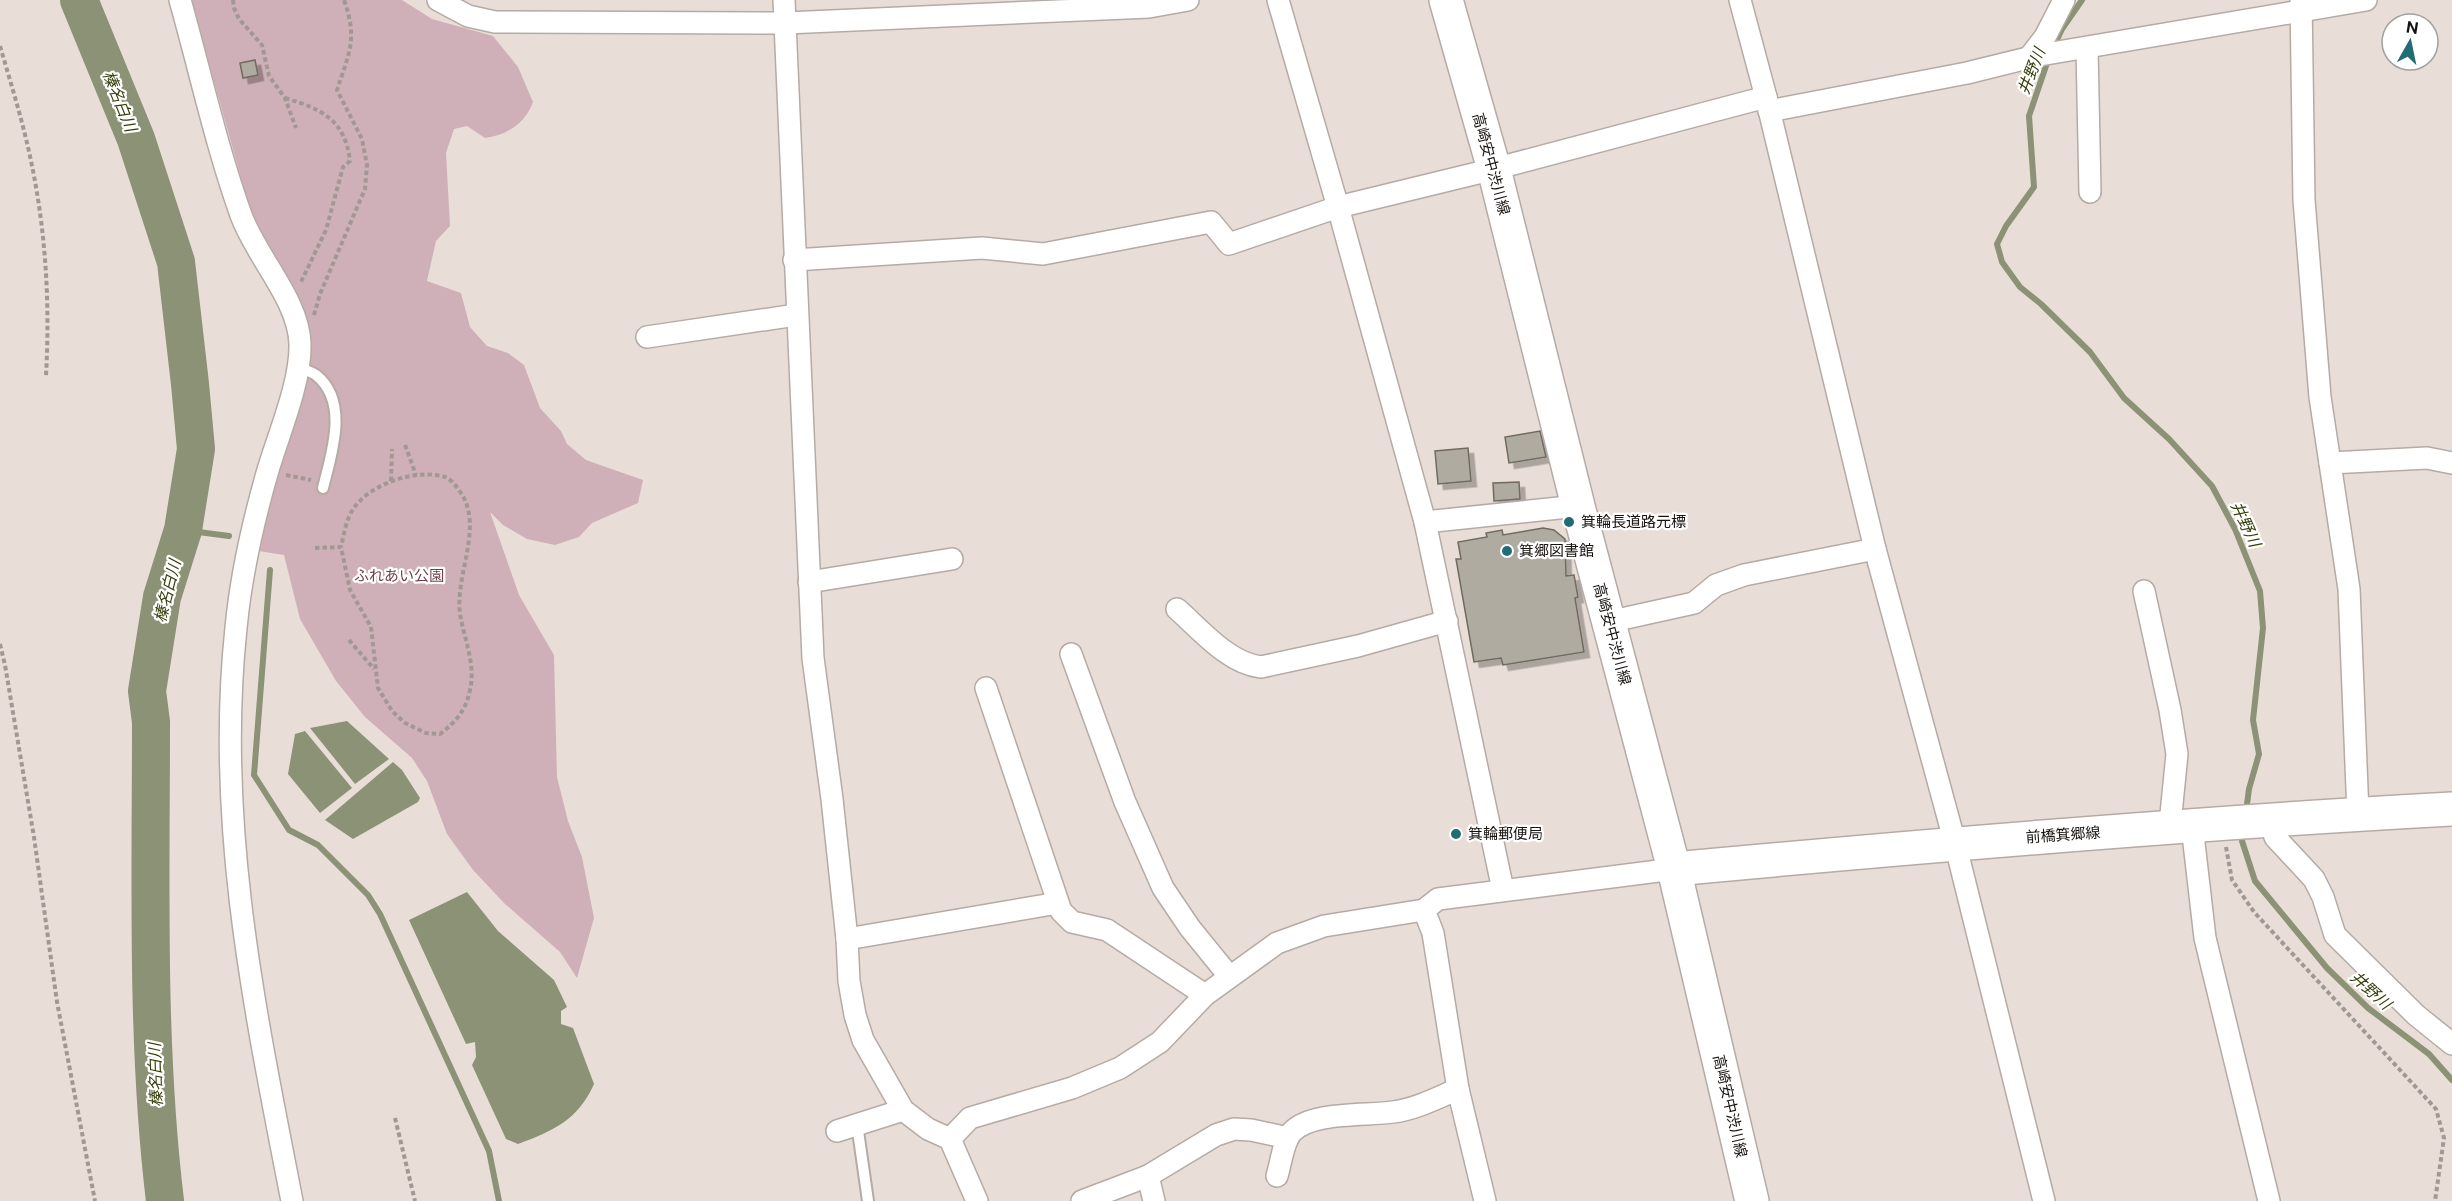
<svg xmlns="http://www.w3.org/2000/svg" width="2452" height="1201" viewBox="0 0 2452 1201" font-family="'Public Sans','Noto Sans JP',sans-serif">
  <defs>
    <filter id="shadow"><feDropShadow dx="5.5" dy="5.5" stdDeviation="0" flood-color="#0004"/></filter>
  </defs>
  <rect width="100%" height="100%" fill="#e9ded7"/>
  <path fill="#d0b0b8" d="M191 0H402L432 19 493 36 518 67 533 102C525 124 507 135 485 138L467 126 454 129 446 153 450 226 436 241 427 281 461 293 470 327 487 346 508 353 524 365 540 408 561 431 567 444 586 460 643 480 638 503 592 523 579 537 555 545 527 539 503 525 490 512 519 595 554 655 557 777 568 821 582 857 594 918 577 978 560 952 505 904 473 870 447 834 427 781 412 758 365 717 336 681 300 619 284 555 253 550 308 347 254 224Z"/>
  <g fill="#8b9275">
    <path d="M347 721 389 759 355 784 310 728Z"/>
    <path d="M305 731 352 788 320 813 288 774 295 734Z"/>
    <path d="M393 762 402 770 420 798 418 802 353 839 325 820Z"/>
    <path d="M467 892 498 931 554 980 567 1007 561 1011V1024L573 1028 594 1084C578 1120 553 1131 518 1144L506 1139 472 1065 476 1057 475 1042 466 1044 409 920Z"/>
  </g>
  <g fill="none" stroke-linecap="round" stroke-linejoin="round">
    <g stroke="#8b9275" stroke-width="6">
      <path d="M2053 48 2062 29 2082 0"/>
      <path d="M2049 57 2029 116 2034 187 2006 226 1997 244 2002 262 2020 287 2041 304 2090 352 2124 398 2169 439 2212 486 2235 529 2260 591 2263 628 2253 720 2259 754 2249 789 2246 812"/>
      <path d="M183 530 229 536"/>
      <path d="M270 570 254 775 289 830 318 845 368 895 380 914 489 1151 499 1201"/>
      <path d="M2243 831 2242 841 2255 881 2327 968 2368 1008 2429 1054 2452 1080"/>
    </g>
    <path stroke="#8b9275" stroke-width="38" d="M79 0 136 139 176 262 190 384 196 449 183 530 162 597 147 691 151 722C151 881 146 1043 165 1201"/>
  </g>
  <g fill="#afaba0" stroke="#6f6b61" stroke-width="1.5" filter="url(#shadow)">
    <path d="M255 60 258 75 243 78 240 63Z"/>
    <path d="M1540 431 1546 457 1509 463 1505 437Z"/>
    <path d="M1468 448 1471 481 1438 484 1435 451Z"/>
    <path d="M1519 482 1520 499 1494 501 1493 483Z"/>
    <path d="M1543 528 1554 530 1565 539 1566 576 1574 575 1578 597 1575 598 1584 652 1503 665 1501 658 1474 662 1456 559H1461L1458 542 1487 537 1486 533 1502 530 1503 535Z"/>
  </g>
  <g fill="none" stroke-linecap="round" stroke-linejoin="round">
    <defs>
      <g id="service">
        <path d="M299 367C304 370 312 372 316 375 350 402 331 455 323 488"/>
        <path d="M857 1124 868 1201"/>
      </g>
      <g id="minor">
        <path d="M180 0C200 71 216 145 241 215 256 257 299 300 300 344 301 382 279 433 268 470 253 522 241 575 236 628 215 824 255 1011 292 1201"/>
        <path d="M438 0 468 16 495 22 786 23 1149 7 1188 0"/>
        <path d="M784 0 813 658 832 799 847 939 849 981 855 1015 863 1040 903 1110 928 1129 950 1139 977 1201"/>
        <path d="M1278 0 1338 207 1425 522 1503 890"/>
        <path d="M1740 0 1766 97 1875 549 1955 843 2044 1201"/>
        <path d="M2301 0 2304 200 2320 397 2349 589 2358 814"/>
        <path d="M2087 48 2090 192"/>
        <path d="M2028 59 2045 37 2064 0"/>
        <path d="M1769 111 1967 73 2040 55 2366 0"/>
        <path d="M794 260 982 248 1043 254 1211 222 1229 244 1338 207 1494 169 1766 97"/>
        <path d="M647 337 796 315"/>
        <path d="M2330 463 2427 458 2452 463"/>
        <path d="M1425 522 1578 506"/>
        <path d="M809 582 952 559"/>
        <path d="M2144 591 2170 710 2177 754 2171 814 2173 827"/>
        <path d="M1177 609C1201 630 1228 663 1261 667L1358 646 1447 621"/>
        <path d="M1608 622 1694 603 1716 585 1744 575 1875 549"/>
        <path d="M1071 654 1125 802 1163 888 1190 928 1229 976"/>
        <path d="M986 688 1061 911 1072 922 1107 930 1205 995"/>
        <path d="M2269 819 2275 837 2314 879 2323 897 2335 935 2416 1015 2452 1044"/>
        <path d="M2192 826 2205 938 2269 1201"/>
        <path d="M847 939 1058 903"/>
        <path d="M837 1131 903 1110"/>
        <path d="M950 1139 970 1118 1072 1088 1120 1068 1160 1042 1205 995 1277 943 1324 926 1424 910"/>
        <path d="M1148 1176 1154 1201"/>
        <path d="M1277 1176C1281 1163 1283 1143 1291 1133 1310 1111 1366 1116 1393 1112 1416 1109 1437 1098 1458 1089"/>
        <path d="M1082 1201 1148 1176 1216 1135 1234 1129 1251 1130 1288 1138"/>
        <path d="M1485 1201 1458 1089 1433 933 1424 910 1438 899 1674 869"/>
      </g>
      <g id="primary">
        <path d="M1446 0 1494 169 1578 506 1674 869 1752 1201"/>
        <path d="M1674 869C1933 845 2192 823 2452 809"/>
      </g>
    </defs>
    <use href="#service" stroke="#b5aba4" stroke-width="14"/>
    <use href="#minor" stroke="#b5aba4" stroke-width="24"/>
    <use href="#primary" stroke="#b5aba4" stroke-width="36"/>
    <g stroke="#a19893" stroke-width="4" stroke-dasharray="4.5 3" stroke-linecap="butt">
      <path d="M233 0 234 8 239 19 262 45 269 76 285 98 296 128"/>
      <path d="M0 46C11 84 23 122 31 161 46 232 50 304 46 376"/>
      <path d="M285 98C321 109 345 119 350 161L343 167 326 230 300 284"/>
      <path d="M314 315 320 294 365 189 367 165 362 139 337 90C349 53 358 39 344 0"/>
      <path d="M405 445 416 475"/>
      <path d="M286 475 311 480"/>
      <path d="M391 481 392 449"/>
      <path d="M315 548 341 547 350 590 371 627 378 688 392 711 405 723 426 733 440 734C456 722 466 710 470 690 476 664 464 639 460 614 455 575 482 532 463 496 459 490 452 479 445 477 417 468 370 484 354 508 346 519 344 534 341 547"/>
      <path d="M349 640 374 669"/>
      <path d="M0 644 5 665 34 837 57 1002 95 1201"/>
      <path d="M2226 847 2232 880 2254 912 2436 1109 2444 1138 2435 1201"/>
      <path d="M395 1118 415 1201"/>
    </g>
    <use href="#service" stroke="#fff" stroke-width="10"/>
    <use href="#minor" stroke="#fff" stroke-width="21"/>
    <use href="#primary" stroke="#fff" stroke-width="33"/>
  </g>
  <g fill="#226c75" stroke="#fff" stroke-width="2">
    <circle cx="1569" cy="522" r="6"/>
    <circle cx="1507" cy="551" r="6"/>
    <circle cx="1456" cy="834" r="6"/>
  </g>
  <g text-anchor="middle" stroke-width="4.5" stroke-linejoin="round" paint-order="stroke">
    <g font-size="15" fill="#161210" stroke="#fff">
      <text transform="translate(1491 164) rotate(75)" y="5">高崎安中渋川線</text>
      <text transform="translate(1612 634) rotate(75)" y="5">高崎安中渋川線</text>
      <text transform="translate(2063 835) rotate(-4)" y="5">前橋箕郷線</text>
      <text transform="translate(1730 1106) rotate(77)" y="5">高崎安中渋川線</text>
    </g>
    <g font-size="15" fill="#161210" stroke="#fff" text-anchor="start">
      <text x="1581" y="527">箕輪長道路元標</text>
      <text x="1519" y="556">箕郷図書館</text>
      <text x="1468" y="839">箕輪郵便局</text>
    </g>
    <g font-size="15" fill="#713f4f" stroke="#fff">
      <text x="399" y="581">ふれあい公園</text>
    </g>
    <g font-size="16" font-style="italic" fill="#39400d" stroke="#fff">
      <text transform="translate(2031 71) rotate(-69)" y="6">井野川</text>
      <text transform="translate(120 101) rotate(68)" y="6">榛名白川</text>
      <text transform="translate(2246 524) rotate(65)" y="6">井野川</text>
      <text transform="translate(167 591) rotate(-76)" y="6">榛名白川</text>
      <text transform="translate(2371 990) rotate(42)" y="6">井野川</text>
      <text transform="translate(155 1075) rotate(-92)" y="6">榛名白川</text>
    </g>
  </g>
  <g transform="translate(2410 42) rotate(9)"><circle r="28" fill="#ffffff" stroke="#a2a09f" stroke-width="1.5"/>
  <path d="M0-4.5L10 22L0 15L-10 22Z" fill="#226c75"/>
  <text y="-9" font-size="16" font-weight="bold" text-anchor="middle" fill="#161210">N</text>
  </g>
</svg>
